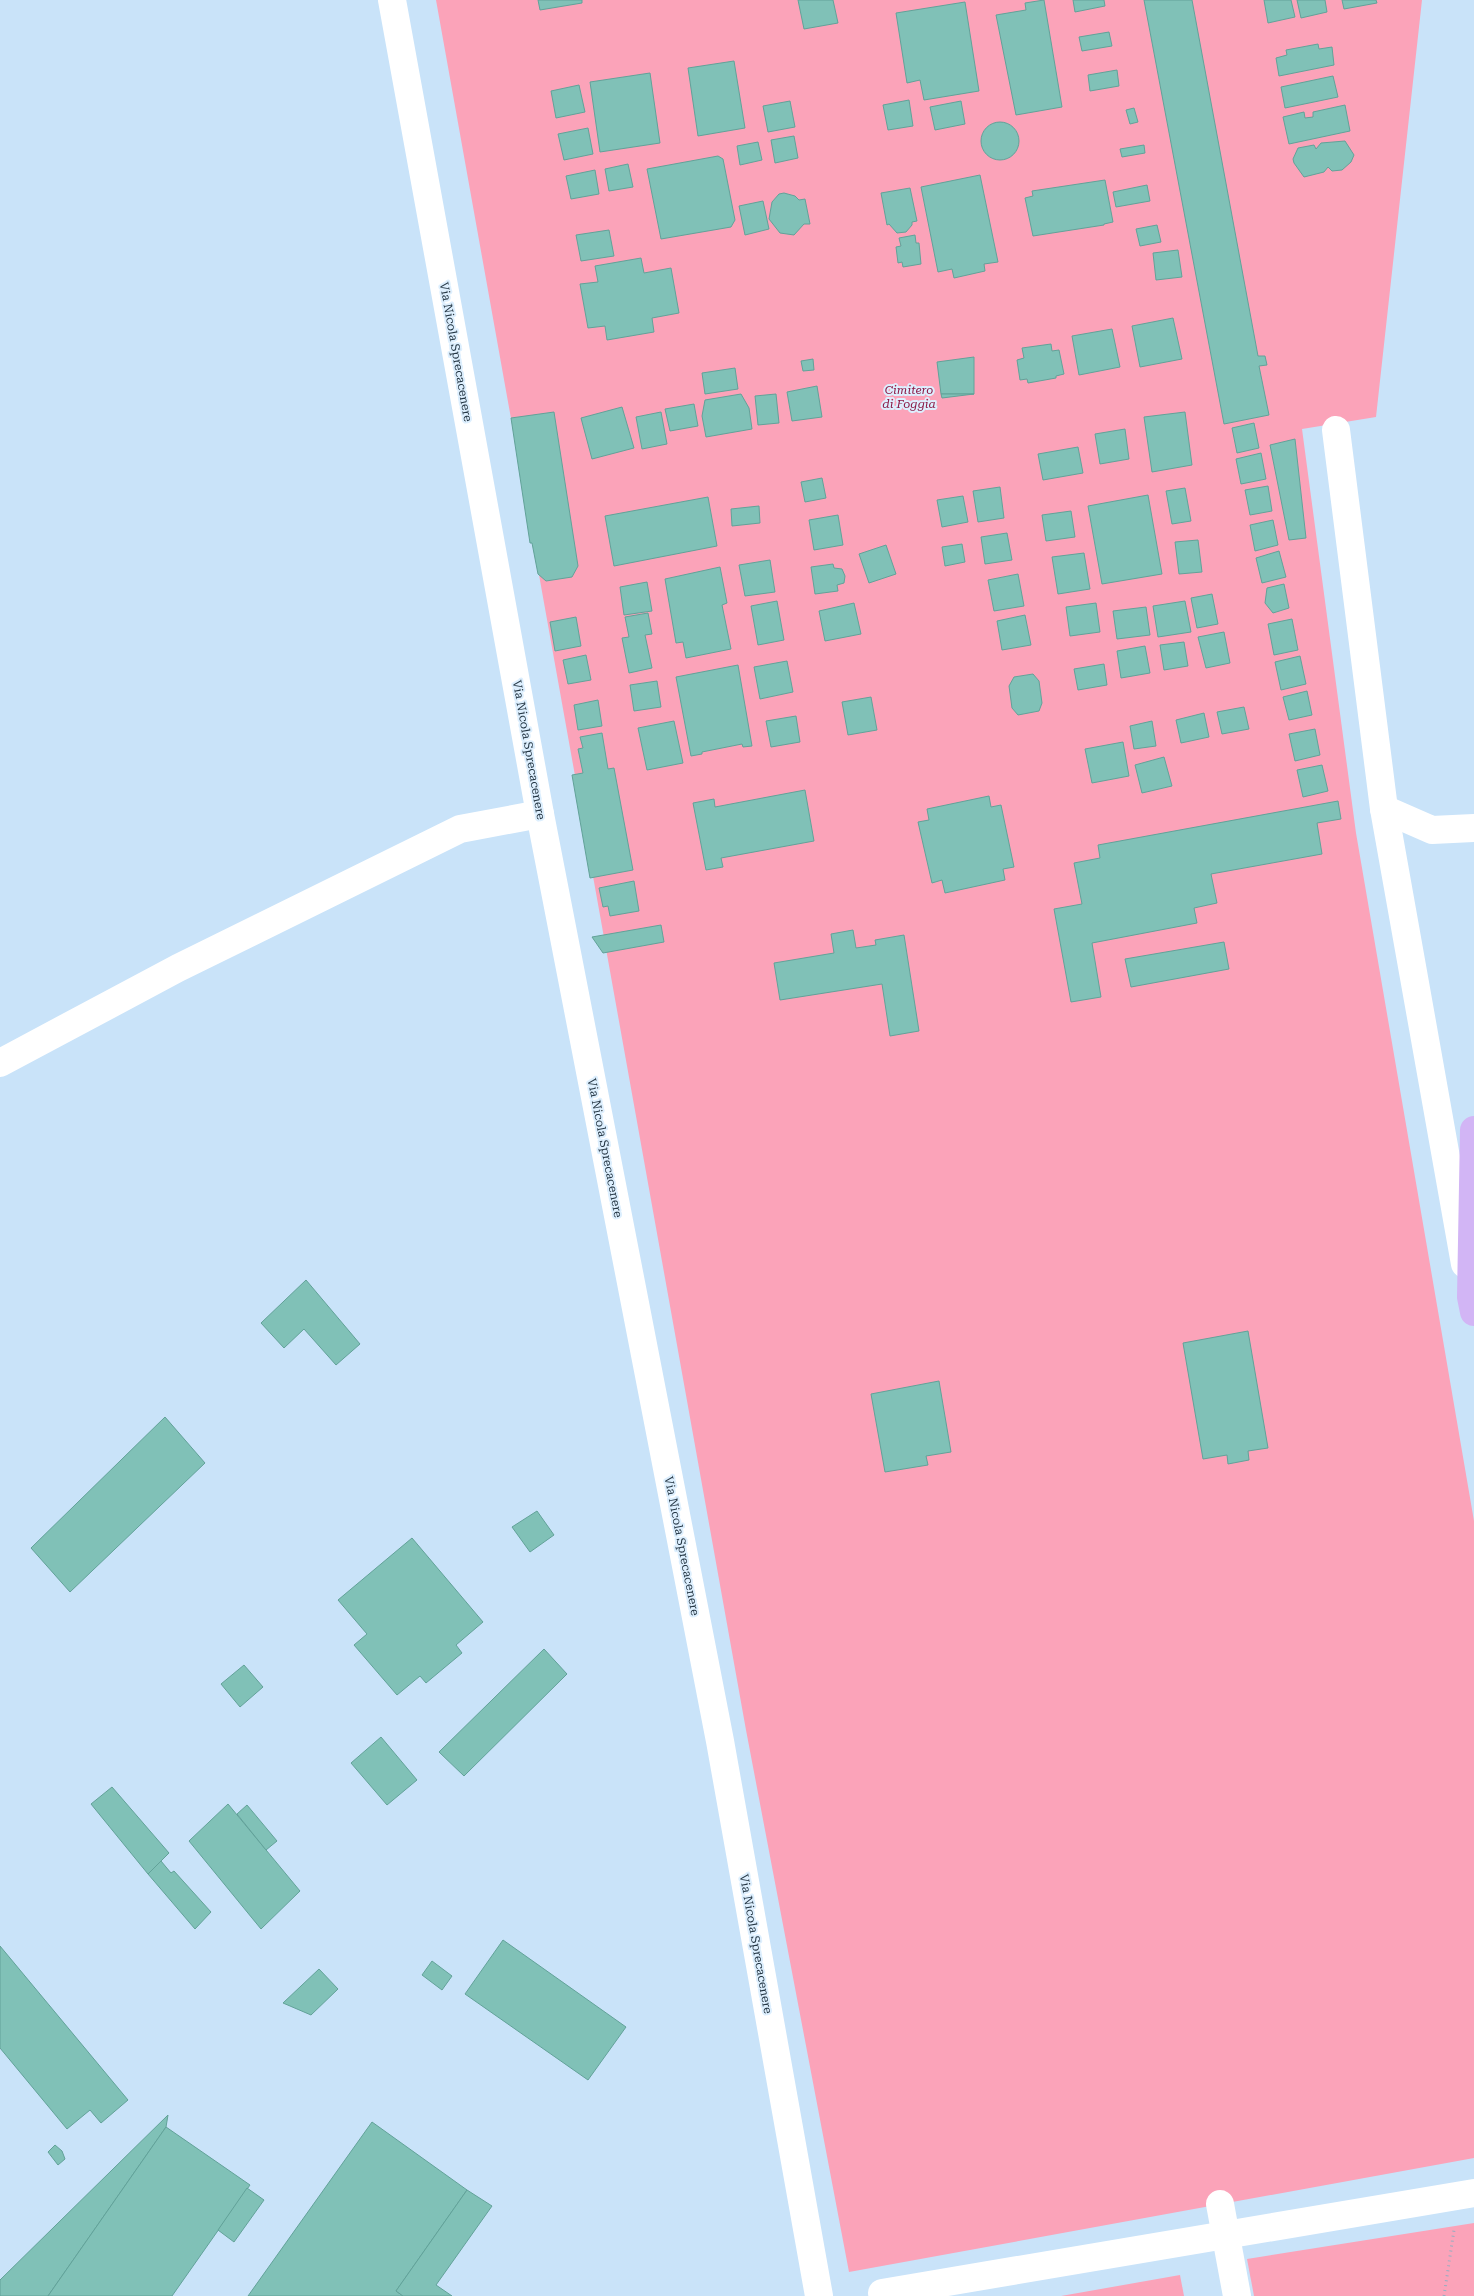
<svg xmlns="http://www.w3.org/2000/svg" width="1474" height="2296" viewBox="0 0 1474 2296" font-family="'Roboto Serif',serif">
  <rect width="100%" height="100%" fill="#c9e3f9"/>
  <g fill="#fba3b9">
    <path d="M436 0H1422L1376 417 1302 429 1356 833 1474 1521V2158L849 2272 746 1730Z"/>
    <path d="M1474 2223V2296H1254L1247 2259Z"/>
    <path d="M1180 2275 1184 2296H1061Z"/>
  </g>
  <g fill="#80c1b7" stroke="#62a299">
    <path d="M538 0H582V3L540 10Z"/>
    <path d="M798 0H833L838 23 804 29Z"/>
    <path d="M1044 0 1062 107 1016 115 996 15 1026 10 1025 3Z"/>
    <path d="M1073 0H1104L1105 6 1075 12Z"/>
    <path d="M1144 0H1192L1258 356H1265L1267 365 1259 366 1269 415 1224 424Z"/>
    <path d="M1264 0H1291L1295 17 1268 23Z"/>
    <path d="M1297 0H1325L1327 12 1301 18Z"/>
    <path d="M1342 0H1376L1377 3 1344 9Z"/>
    <path d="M965 2 979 91 924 100 920 80 907 83 896 13Z"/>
    <path d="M1109 32 1112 46 1082 51 1079 37Z"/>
    <path d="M1318 44 1319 49 1332 47 1334 65 1279 76 1276 58 1287 55 1286 50Z"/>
    <path d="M734 61 745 128 698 136 688 68Z"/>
    <path d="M1117 70 1119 86 1090 91 1088 75Z"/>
    <path d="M650 73 660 143 600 152 590 82Z"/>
    <path d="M1333 76 1338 97 1285 108 1281 87Z"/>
    <path d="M579 85 585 112 556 118 551 91Z"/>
    <path d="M909 100 913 126 888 130 883 105Z"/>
    <path d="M790 101 795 127 768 132 763 106Z"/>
    <path d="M961 101 965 124 935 130 930 107Z"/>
    <path d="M1345 105 1350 131 1289 144 1283 117 1304 112 1305 118 1313 117V112Z"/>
    <path d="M1134 108 1138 122 1130 124 1126 110Z"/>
    <circle cx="1000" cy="141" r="19"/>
    <path d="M588 128 593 154 564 160 558 134Z"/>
    <path d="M794 136 798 158 775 163 771 140Z"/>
    <path d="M1345 141 1354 155 1351 162 1342 170 1332 171 1328 167 1324 172 1304 177 1294 163 1293 159 1298 148 1314 145 1316 149 1321 143Z"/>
    <path d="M758 142 762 160 740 165 737 146Z"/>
    <path d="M1144 145 1145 153 1122 157 1120 149Z"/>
    <path d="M718 156 723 159 735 220 731 227 661 239 647 169Z"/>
    <path d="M628 164 633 187 609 191 605 169Z"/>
    <path d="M595 170 599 194 571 199 566 176Z"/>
    <path d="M980 175 998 262 984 264 985 271 954 278 952 269 938 272 921 187Z"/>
    <path d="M1105 180 1113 222 1104 224V225L1033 236 1025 198 1033 196 1032 191Z"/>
    <path d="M1147 185 1150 201 1116 207 1113 192Z"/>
    <path d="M910 188 917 221 912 222V225L906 232 897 233 889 224 887 225 881 193Z"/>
    <path d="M784 193 795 196 799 200 805 199 810 224H804L794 235 780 233 769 219 772 202 779 194Z"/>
    <path d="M763 201 769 229 745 235 739 206Z"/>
    <path d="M1157 225 1161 242 1140 246 1136 229Z"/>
    <path d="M609 230 614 256 581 261 576 235Z"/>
    <path d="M915 235 916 243H919L921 264 903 267 902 262 898 263 896 247 901 246 899 238Z"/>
    <path d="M1178 250 1182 277 1156 280 1153 253Z"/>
    <path d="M641 258 644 273 671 268 679 313 652 318 654 332 607 340 605 326 588 328 580 284 598 282 595 266Z"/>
    <path d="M1173 318 1182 359 1140 367 1132 326Z"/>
    <path d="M1112 329 1120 367 1079 375 1072 336Z"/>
    <path d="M1051 344 1052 351 1059 350 1064 374 1056 376V378L1028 383 1027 379 1020 380 1017 360 1024 358 1022 348Z"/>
    <path d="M974 357V394H941L937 362Z"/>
    <path d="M813 359 814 370 803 371 801 361Z"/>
    <path d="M735 368 738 389 705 394 702 373Z"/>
    <path d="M817 386 822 417 792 421 787 392Z"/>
    <path d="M741 394 749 408 752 429 706 437 702 416 705 400Z"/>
    <path d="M776 394 779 423 758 425 755 396Z"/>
    <path d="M941 394H974L942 398Z"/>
    <path d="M694 404 698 426 670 431 665 409Z"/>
    <path d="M622 407 634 448 592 459 581 418Z"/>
    <path d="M554 412 578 566 572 577 546 581 538 574 532 543H530L511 418Z"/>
    <path d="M661 412 667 444 642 449 636 417Z"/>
    <path d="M1185 412 1192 465 1152 472 1144 417Z"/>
    <path d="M1254 423 1259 448 1237 453 1232 428Z"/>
    <path d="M1125 429 1129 459 1100 464 1095 434Z"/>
    <path d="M1295 439 1306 538 1289 540 1270 445Z"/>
    <path d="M1078 447 1083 473 1043 480 1038 454Z"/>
    <path d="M1261 453 1266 479 1241 484 1236 459Z"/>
    <path d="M822 478 826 498 805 502 801 482Z"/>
    <path d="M1268 486 1272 511 1250 515 1245 490Z"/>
    <path d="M1000 487 1004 518 978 522 973 491Z"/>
    <path d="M1185 488 1191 521 1172 524 1166 491Z"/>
    <path d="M1148 495 1162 574 1102 584 1088 506Z"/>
    <path d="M963 496 968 522 942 527 937 500Z"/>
    <path d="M708 497 717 546 614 566 605 516Z"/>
    <path d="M759 506 760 523 732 526 731 509Z"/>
    <path d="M1071 511 1075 537 1046 541 1042 515Z"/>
    <path d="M838 515 843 545 814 550 809 520Z"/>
    <path d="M1273 520 1278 545 1255 551 1250 525Z"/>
    <path d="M1007 533 1012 560 985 564 981 537Z"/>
    <path d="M1198 540 1202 572 1179 574 1175 542Z"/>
    <path d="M962 544 965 562 945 566 942 547Z"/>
    <path d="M886 545 896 574 869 583 859 554Z"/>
    <path d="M1279 551 1286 577 1262 583 1256 558Z"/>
    <path d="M1084 553 1090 589 1058 594 1052 557Z"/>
    <path d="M770 560 775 592 745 596 739 565Z"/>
    <path d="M833 564 834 568 842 569 845 576 844 583 837 585 838 591 815 594 811 567Z"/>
    <path d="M720 567 727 603 722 605 731 649 686 658 683 642 676 643 665 579Z"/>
    <path d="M1018 574 1024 606 994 611 988 580Z"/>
    <path d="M647 582 652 611 624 615 620 587Z"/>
    <path d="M1284 584 1289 608 1273 613 1265 603 1267 588Z"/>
    <path d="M1212 594 1218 624 1197 628 1191 598Z"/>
    <path d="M777 601 784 640 758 645 751 606Z"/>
    <path d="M1185 601 1191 632 1158 637 1153 606Z"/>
    <path d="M854 603 861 634 825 641 819 611Z"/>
    <path d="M1096 603 1100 632 1070 636 1066 607Z"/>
    <path d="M1146 607 1150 635 1117 639 1113 611Z"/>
    <path d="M648 613 652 634 645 635 652 668 629 673 622 638 629 637 625 617Z"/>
    <path d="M1025 615 1031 645 1002 650 997 621Z"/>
    <path d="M576 617 581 646 555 651 550 622Z"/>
    <path d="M1292 619 1298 650 1274 655 1268 624Z"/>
    <path d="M1224 632 1230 663 1206 668 1198 637Z"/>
    <path d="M1184 642 1188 666 1164 670 1160 645Z"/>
    <path d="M1145 646 1150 673 1121 678 1117 651Z"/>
    <path d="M586 655 591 680 568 684 563 660Z"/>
    <path d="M1300 656 1306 684 1281 690 1275 662Z"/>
    <path d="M787 661 793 692 760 699 754 667Z"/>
    <path d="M1104 664 1107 685 1078 690 1074 669Z"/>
    <path d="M738 665 752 746 743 747 742 744 702 752V754L691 756 676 677Z"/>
    <path d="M1033 674 1039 681 1042 703 1039 711 1018 715 1012 708 1009 686 1014 677Z"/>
    <path d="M657 681 661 707 634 711 630 685Z"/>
    <path d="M1307 691 1312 715 1289 720 1283 697Z"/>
    <path d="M871 697 877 730 848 735 842 702Z"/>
    <path d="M598 700 602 726 578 730 574 705Z"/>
    <path d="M1244 707 1249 729 1222 734 1217 712Z"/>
    <path d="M1204 713 1209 737 1181 743 1176 720Z"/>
    <path d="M796 716 800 742 771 747 766 721Z"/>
    <path d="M674 721 683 763 647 770 638 728Z"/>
    <path d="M1152 721 1156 746 1134 749 1130 726Z"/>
    <path d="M1315 729 1320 755 1295 761 1289 734Z"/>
    <path d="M602 733 608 769 614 768 633 870 590 878 572 775 583 773 578 749 583 748 580 737Z"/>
    <path d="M1123 742 1129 776 1092 783 1085 749Z"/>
    <path d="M1164 757 1172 786 1142 793 1135 765Z"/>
    <path d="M1322 765 1328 791 1303 797 1297 770Z"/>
    <path d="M805 790 814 841 721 858 723 867 706 870 693 803 714 799 715 807Z"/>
    <path d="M989 796 991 807 1001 805 1014 867 1003 869 1005 880 945 893 942 880 932 883 918 822 929 820 927 809Z"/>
    <path d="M1338 801 1341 819 1317 823 1322 854 1211 874 1217 903 1194 908 1197 923 1092 943 1101 997 1071 1002 1054 909 1082 904 1074 863 1100 858 1098 845Z"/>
    <path d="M634 881 639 911 610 916 608 906 603 907 599 888Z"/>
    <path d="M661 925 664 942 603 953 592 937Z"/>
    <path d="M853 930 856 948 876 945 875 940 904 935 919 1031 890 1036 882 984 780 1000 774 963 834 953 831 934Z"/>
    <path d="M1224 942 1229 969 1131 987 1125 959Z"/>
    <path d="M306 1280 360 1344 336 1365 304 1329 284 1348 261 1323Z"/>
    <path d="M1248 1331 1268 1448 1248 1451 1249 1460 1228 1464 1227 1455 1203 1459 1183 1343Z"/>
    <path d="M939 1381 951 1452 926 1456 928 1465 885 1472 871 1394Z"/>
    <path d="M165 1417 205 1463 70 1592 31 1548Z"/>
    <path d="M537 1511 554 1535 530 1552 512 1527Z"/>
    <path d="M412 1538 483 1622 456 1645 462 1653 426 1683 420 1676 397 1695 354 1645 367 1634 338 1600Z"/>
    <path d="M544 1649 567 1674 464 1776 439 1752Z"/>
    <path d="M244 1665 263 1687 240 1707 221 1684Z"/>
    <path d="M381 1737 417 1780 387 1805 351 1763Z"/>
    <path d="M112 1787 169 1853 148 1874 91 1804Z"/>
    <path d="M228 1804 300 1891 261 1929 189 1841Z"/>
    <path d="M247 1805 277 1841 266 1850 237 1814Z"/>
    <path d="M161 1861 171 1873 174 1871 211 1912 195 1929 148 1874Z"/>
    <path d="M503 1940 626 2027 588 2080 465 1994Z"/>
    <path d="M0 1946 128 2100 101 2123 90 2110 67 2129 0 2048Z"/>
    <path d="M432 1961 452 1976 442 1990 422 1975Z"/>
    <path d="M319 1969 338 1989 311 2015 283 2003Z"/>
    <path d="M168 2115 166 2127 48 2296H0V2280Z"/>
    <path d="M372 2122 467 2190 396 2291 403 2296H248Z"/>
    <path d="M166 2127 250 2185 172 2296H48Z"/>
    <path d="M55 2145 62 2151 65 2159 58 2165 48 2152Z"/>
    <path d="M247 2188 264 2200 234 2242 218 2230Z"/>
    <path d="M467 2190 492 2206 436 2285 452 2296H403L396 2291Z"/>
  </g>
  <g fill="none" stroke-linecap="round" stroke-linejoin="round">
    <path stroke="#96adc1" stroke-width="3" stroke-dasharray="1 4" stroke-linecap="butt" d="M1444 2296 1454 2230"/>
    <g stroke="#fff" stroke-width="28">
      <path d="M392 0 540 814 720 1741 819 2296"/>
      <path d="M1336 430 1384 809 1465 1264"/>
      <path d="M1384 809 1432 830 1474 828"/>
      <path d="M0 1063 178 968 460 829 540 814"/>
      <path d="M1220 2204 1237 2296"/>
      <path d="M882 2293 1474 2193"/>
    </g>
    <path stroke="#d2b5f5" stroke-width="28" d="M1474 1130 1471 1297 1474 1312"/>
  </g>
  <g text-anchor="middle" stroke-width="4" stroke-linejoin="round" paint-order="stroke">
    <g font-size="12" fill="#253745" stroke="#ddeffe">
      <text transform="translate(456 352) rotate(80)" y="4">Via Nicola Sprecacenere</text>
      <text transform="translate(529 750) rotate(80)" y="4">Via Nicola Sprecacenere</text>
      <text transform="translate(605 1148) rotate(79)" y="4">Via Nicola Sprecacenere</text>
      <text transform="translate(682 1546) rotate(79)" y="4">Via Nicola Sprecacenere</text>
      <text transform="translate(756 1944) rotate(80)" y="4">Via Nicola Sprecacenere</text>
    </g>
    <g font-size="12" font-style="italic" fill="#8c1a46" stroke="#ddeffe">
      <text x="909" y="394">Cimitero<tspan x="909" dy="14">di Foggia</tspan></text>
    </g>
  </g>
</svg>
